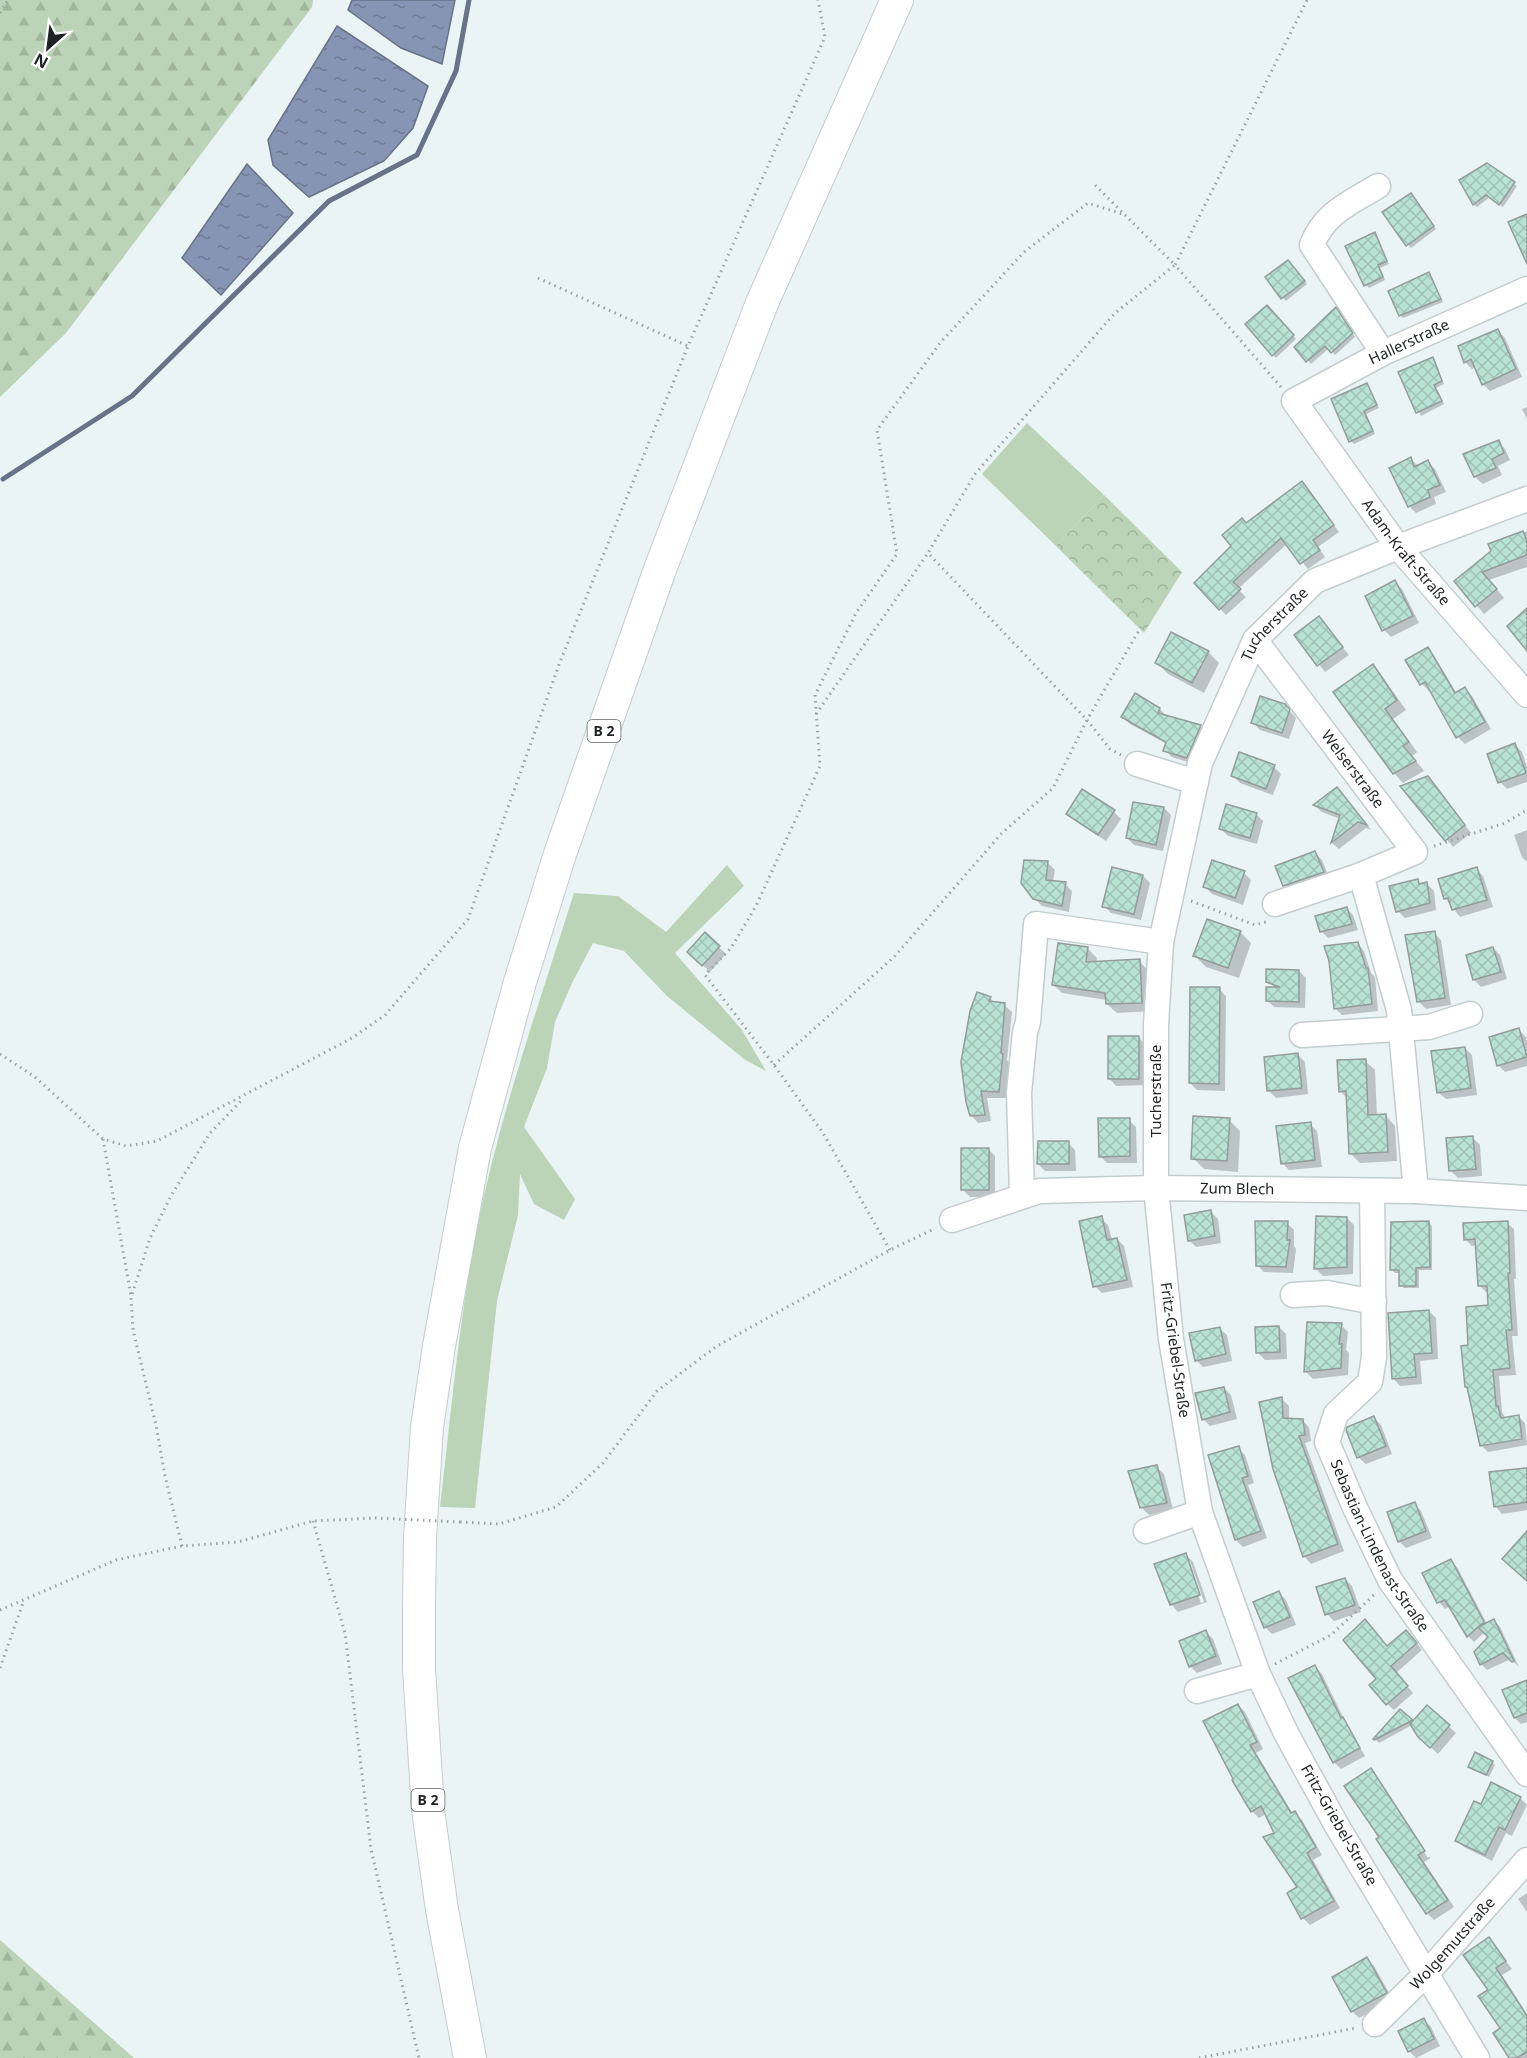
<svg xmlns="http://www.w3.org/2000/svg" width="1527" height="2058" viewBox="0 0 1527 2058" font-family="'Noto Sans',sans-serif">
  <defs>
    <pattern id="forest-firs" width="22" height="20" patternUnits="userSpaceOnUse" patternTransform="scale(1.5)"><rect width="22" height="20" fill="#bbd3b6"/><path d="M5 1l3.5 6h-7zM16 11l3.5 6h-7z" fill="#a0b59c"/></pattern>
    <pattern id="park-crowns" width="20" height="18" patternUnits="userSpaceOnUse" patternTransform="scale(1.5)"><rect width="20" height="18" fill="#bbd3b6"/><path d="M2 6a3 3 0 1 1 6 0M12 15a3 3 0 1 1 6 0" fill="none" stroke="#a0b59c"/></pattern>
    <pattern id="water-ripples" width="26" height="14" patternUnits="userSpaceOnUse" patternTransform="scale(1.5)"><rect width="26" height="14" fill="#8795b4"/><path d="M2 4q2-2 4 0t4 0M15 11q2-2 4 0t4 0" fill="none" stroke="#6e7992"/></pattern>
    <pattern id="building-cross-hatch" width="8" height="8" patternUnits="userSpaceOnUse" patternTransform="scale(1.5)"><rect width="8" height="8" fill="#b8e2d4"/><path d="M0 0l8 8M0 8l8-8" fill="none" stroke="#9ec2b6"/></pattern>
  </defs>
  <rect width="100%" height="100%" fill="#eaf4f5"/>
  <g fill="#bbd3b6">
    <path d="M1027 423 1104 495 1056 546 982 474Z"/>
    <path d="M727 865 744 886 675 953 742 1030 766 1071 744 1059 667 996 624 951 593 943 572 983 555 1022 547 1068 524 1127 575 1199 564 1220 534 1204 520 1174 518 1215 497 1301 475 1508 440 1507C451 1414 459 1320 477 1228 500 1114 539 1004 574 893L618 896 666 932Z"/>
  </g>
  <g fill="url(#forest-firs)">
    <path d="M0 0H313L312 7 66 333 0 397Z"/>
    <path d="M0 1940 134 2058H0Z"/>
  </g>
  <path fill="url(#park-crowns)" d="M1104 495 1182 572 1144 633 1056 546Z"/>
  <g fill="url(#water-ripples)" stroke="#687288" stroke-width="1.5">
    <path d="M352 0H455L442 64 401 48 348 10Z"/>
    <path d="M337 26 428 86 413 128 384 161 309 197 273 165 268 140Z"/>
    <path d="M247 164 293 213 221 295 182 258Z"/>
  </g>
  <g fill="#0003" fill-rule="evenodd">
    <path d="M1487 165 1517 186 1503 207 1490 197 1477 207 1474 204Z"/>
    <path d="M1414 198 1436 229 1411 248 1384 213Z"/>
    <path d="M1375 234 1389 264 1380 268 1385 280 1369 288 1366 285Z"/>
    <path d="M1291 265 1307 284 1286 301 1267 278Z"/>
    <path d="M1429 274 1443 302 1403 318 1400 315Z"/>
    <path d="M1267 307 1296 339 1276 358 1273 355Z"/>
    <path d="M1339 312 1355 337 1335 355 1329 348 1311 364 1296 347Z"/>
    <path d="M1498 331 1505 338 1522 377 1490 391 1483 384 1476 367 1472 369 1465 362Z"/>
    <path d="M1433 359 1444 384 1436 388 1444 404 1421 416 1400 373Z"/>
    <path d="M1367 385 1379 408 1366 414 1375 434 1354 444 1351 441Z"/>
    <path d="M1527 407V419L1522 409Z"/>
    <path d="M1498 442 1505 449 1510 460 1498 466 1502 475 1483 484 1475 477 1465 455Z"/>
    <path d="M1411 459 1418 466 1428 462 1435 469 1446 492 1434 497 1436 504 1416 513 1409 506Z"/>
    <path d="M1302 483 1339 532 1318 547 1325 557 1308 569 1287 544 1238 589 1246 597 1226 615 1197 584 1233 546 1247 524Z"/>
    <path d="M1527 531V567L1489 580 1504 598 1484 614 1456 581 1492 552 1490 545Z"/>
    <path d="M1395 582 1402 589 1419 623 1391 637 1384 630Z"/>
    <path d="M1319 618 1349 655 1325 672 1296 635Z"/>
    <path d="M1427 649 1434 656 1457 694 1465 689 1472 696 1491 729 1465 744 1458 737 1431 690 1429 691 1422 684Z"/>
    <path d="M1208 652 1219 663 1204 693 1168 674 1157 663Z"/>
    <path d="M1372 666 1382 676 1406 710 1393 719 1417 752 1412 756 1424 771 1403 783 1394 773Z"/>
    <path d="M1285 705 1296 718 1289 739 1260 730 1253 723Z"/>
    <path d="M1160 709 1167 717 1200 726 1207 734 1194 764 1172 757 1165 750 1167 744 1130 724 1123 717Z"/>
    <path d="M1515 745 1522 752 1527 767V782L1507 789 1500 782Z"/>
    <path d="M1274 767 1281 774 1273 795 1240 783 1233 776Z"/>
    <path d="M1434 785 1471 833 1453 847 1403 786Z"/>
    <path d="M1344 796 1371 830 1366 828 1339 849 1332 843 1340 819 1322 812 1315 806Z"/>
    <path d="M1164 808 1171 815 1163 851 1134 845 1127 838Z"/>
    <path d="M1114 812 1121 819 1106 841 1075 821 1068 814Z"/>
    <path d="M1256 814 1263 821 1257 844 1228 836 1221 829Z"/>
    <path d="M1527 830V862L1522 857 1514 835Z"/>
    <path d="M1315 853 1322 860 1330 880 1292 892 1285 885Z"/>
    <path d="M1048 863 1055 870 1053 882 1065 884 1072 891 1069 912 1042 906 1034 898Z"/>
    <path d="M1476 869 1483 876 1493 907 1460 917 1445 898Z"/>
    <path d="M1244 873 1251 880 1243 905 1212 894 1205 887Z"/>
    <path d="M1143 876 1150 883 1141 920 1111 913 1104 906Z"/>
    <path d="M1418 881 1422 885 1427 884 1434 891 1436 910 1405 918 1398 911Z"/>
    <path d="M1346 908 1353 915 1358 930 1328 938 1321 931Z"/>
    <path d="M1240 932 1251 943 1239 978 1206 967 1195 956Z"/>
    <path d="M1434 933 1441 940 1451 1005 1426 1009 1418 1001Z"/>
    <path d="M705 934 726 954 710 972 689 952Z"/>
    <path d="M1357 943 1364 951 1371 973 1375 977 1378 1011 1342 1015 1335 1008 1330 961Z"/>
    <path d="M1493 948 1500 955 1507 979 1481 987 1474 980 1468 956Z"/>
    <path d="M1088 949 1097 958 1096 963 1139 961 1148 970 1151 1011 1117 1013 1107 1004V1000L1062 993 1053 984Z"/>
    <path d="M1299 971 1306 978 1305 1008 1274 1007 1267 1000 1275 988 1268 981Z"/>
    <path d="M1219 989 1226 996 1225 1091 1197 1090 1190 1083Z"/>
    <path d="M990 998 995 1003 1004 1005 1012 1012 1007 1060 1009 1062 1006 1098H987L991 1121 978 1123 971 1115 962 1062Z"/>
    <path d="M1519 1030 1526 1037 1527 1042V1066L1505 1072 1498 1065Z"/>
    <path d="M1139 1038 1146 1045V1085L1116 1086 1109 1078Z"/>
    <path d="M1465 1048 1472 1055 1477 1095 1446 1099 1438 1092Z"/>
    <path d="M1298 1055 1305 1062 1308 1094 1276 1098 1269 1091Z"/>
    <path d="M1365 1061 1375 1070 1377 1116H1386L1395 1126 1397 1161 1360 1163 1350 1153 1348 1099 1340 1091Z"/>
    <path d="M1129 1120 1136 1127 1137 1163H1107L1100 1156Z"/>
    <path d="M1229 1120 1240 1131 1238 1172 1204 1169 1193 1158Z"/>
    <path d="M1310 1124 1317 1131 1322 1167 1289 1170 1282 1163Z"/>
    <path d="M1473 1138 1480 1145 1482 1176 1458 1178 1451 1171Z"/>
    <path d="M1068 1143 1075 1150 1076 1171H1045L1038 1164Z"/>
    <path d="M988 1149 995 1156V1197H970L963 1190Z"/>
    <path d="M1211 1212 1218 1219 1221 1243 1196 1247 1189 1240Z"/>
    <path d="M1101 1218 1108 1225 1112 1240 1117 1239 1124 1246 1133 1287 1102 1293 1095 1286Z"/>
    <path d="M1347 1218 1354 1225 1353 1274 1323 1276 1316 1269Z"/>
    <path d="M1287 1223 1294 1230V1246L1296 1249 1293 1273 1264 1272 1257 1265Z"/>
    <path d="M1429 1223 1432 1226V1270H1419V1288H1404L1401 1285V1273H1395L1392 1270Z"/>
    <path d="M1507 1223 1514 1229 1516 1279H1514L1518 1336H1512L1516 1375 1499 1376 1502 1412 1506 1419 1518 1416 1525 1423 1527 1445 1488 1452 1482 1446 1470 1347 1490 1306 1489 1292H1486L1479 1285 1477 1245 1472 1246 1465 1239Z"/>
    <path d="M1429 1311 1436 1318 1438 1359 1420 1361 1422 1384 1400 1386 1393 1378Z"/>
    <path d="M1341 1325 1348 1332 1346 1350 1349 1353 1348 1375 1313 1379 1306 1372Z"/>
    <path d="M1279 1327 1286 1334 1287 1359 1265 1360 1258 1353Z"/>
    <path d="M1219 1328 1227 1335 1232 1361 1203 1367 1196 1360Z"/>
    <path d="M1224 1388 1231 1395 1237 1419 1210 1426 1203 1419Z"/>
    <path d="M1282 1399 1289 1406V1420H1302L1309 1427 1311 1441 1305 1443 1344 1551 1311 1564 1304 1556 1275 1469Z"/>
    <path d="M1374 1418 1381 1425 1392 1454 1366 1464 1358 1457Z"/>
    <path d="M1238 1448 1245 1455 1254 1483 1248 1485 1267 1538 1243 1547 1236 1540 1210 1456Z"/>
    <path d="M1156 1467 1164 1474 1173 1509 1149 1515 1142 1508Z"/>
    <path d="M1527 1469V1510L1502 1514 1495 1506Z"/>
    <path d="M1414 1504 1421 1511 1432 1538 1406 1548 1399 1541Z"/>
    <path d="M1186 1555 1193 1562 1207 1602 1178 1612 1171 1604ZM1187 1561H1190L1204 1602 1201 1603Z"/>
    <path d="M1450 1561 1457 1567 1487 1624 1494 1621 1500 1627 1519 1667 1511 1659 1487 1670 1481 1664 1490 1637 1485 1632 1474 1642 1468 1636 1450 1606 1445 1609 1439 1602 1424 1573Z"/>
    <path d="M1345 1579 1352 1586 1361 1612 1334 1621 1327 1614Z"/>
    <path d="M1279 1593 1286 1600 1296 1625 1272 1634 1265 1627Z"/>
    <path d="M1206 1632 1213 1639 1222 1664 1197 1673 1190 1666Z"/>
    <path d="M1413 1638 1422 1650 1396 1673 1413 1693 1394 1710 1387 1704 1379 1679 1388 1647Z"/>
    <path d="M1315 1667 1322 1674 1346 1723 1365 1756 1341 1769 1334 1762Z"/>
    <path d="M1527 1682V1722L1521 1724 1515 1718 1504 1690Z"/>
    <path d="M1238 1705 1245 1712 1263 1749 1256 1753 1293 1814 1295 1813 1302 1820 1322 1855 1313 1860 1340 1908 1310 1925 1303 1918 1299 1888 1266 1814 1259 1818 1252 1811Z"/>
    <path d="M1427 1707 1456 1733 1438 1754 1427 1744 1412 1725 1379 1743 1375 1739 1400 1711 1413 1723Z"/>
    <path d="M1492 1762 1495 1765 1489 1777 1470 1766Z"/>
    <path d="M1374 1776 1428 1858 1429 1857 1431 1858 1424 1862 1454 1907 1434 1920 1427 1913 1378 1839 1381 1838Z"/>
    <path d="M1520 1798 1527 1805 1512 1836 1506 1833 1492 1861 1464 1847 1457 1840 1481 1806Z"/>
    <path d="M1527 1893V1912L1518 1899Z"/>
    <path d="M1489 1939 1512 1969 1502 1975 1527 2014V2058H1511L1490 1990Z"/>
    <path d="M1367 1959 1374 1966 1393 2000 1359 2018 1352 2011 1334 1977Z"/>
    <path d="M1424 2020 1431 2027 1440 2046 1416 2058 1409 2051Z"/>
  </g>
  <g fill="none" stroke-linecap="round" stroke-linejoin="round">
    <path stroke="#687288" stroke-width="5" d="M3 479 132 396 329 201 417 155 456 71 469 0"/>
  </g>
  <g fill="url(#building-cross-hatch)" stroke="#949d9a" stroke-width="1.5">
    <path d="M1487 163 1515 182 1499 205 1486 195 1473 205 1459 180Z"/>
    <path d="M1411 193 1434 226 1406 246 1382 212Z"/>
    <path d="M1527 214V264L1508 222Z"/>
    <path d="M1375 232 1387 261 1378 265 1383 277 1364 286 1345 246Z"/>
    <path d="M1288 260 1305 281 1281 299 1265 277Z"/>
    <path d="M1429 272 1441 299 1399 316 1388 291Z"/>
    <path d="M1267 305 1294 335 1272 356 1245 324Z"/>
    <path d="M1336 307 1353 333 1331 353 1325 346 1306 362 1294 347Z"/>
    <path d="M1498 329 1516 369 1482 385 1471 359 1464 363 1458 346Z"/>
    <path d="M1433 357 1442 381 1434 385 1442 401 1416 413 1398 372Z"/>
    <path d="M1367 383 1377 405 1364 411 1373 431 1349 442 1331 399Z"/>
    <path d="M1499 440 1504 453 1492 459 1496 468 1474 477 1463 454Z"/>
    <path d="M1411 457 1414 467 1428 460 1440 485 1428 490 1430 497 1408 507 1389 468Z"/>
    <path d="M1302 481 1334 525 1313 540 1320 550 1300 564 1281 538 1233 582 1241 589 1219 610 1194 583 1231 546 1222 535 1242 518 1246 523Z"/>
    <path d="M1523 531 1527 541V555L1482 572 1497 589 1475 607 1454 581 1491 551 1488 544Z"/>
    <path d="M1395 580 1413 616 1382 631 1365 596Z"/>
    <path d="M1527 608V651L1507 626Z"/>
    <path d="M1319 616 1343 647 1317 666 1294 635Z"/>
    <path d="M1171 632 1209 651 1192 683 1155 663Z"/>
    <path d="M1428 647 1455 693 1465 687 1485 722 1456 738 1425 682 1420 685 1405 660Z"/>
    <path d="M1373 664 1397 700 1385 709 1409 742 1403 746 1416 761 1393 774 1333 692Z"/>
    <path d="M1135 693 1160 708 1158 713 1201 725 1187 758 1163 751 1166 742 1121 717Z"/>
    <path d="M1260 696 1285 704 1290 709 1282 733 1251 723Z"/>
    <path d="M1515 743 1526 773 1498 783 1487 754Z"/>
    <path d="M1239 752 1275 765 1266 789 1231 776Z"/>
    <path d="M1428 776 1465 825 1445 841 1400 786Z"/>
    <path d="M1337 787 1367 825 1358 822 1331 843 1340 815 1313 805Z"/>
    <path d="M1082 789 1115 810 1098 835 1066 814Z"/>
    <path d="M1133 802 1164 807 1156 845 1126 838Z"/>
    <path d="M1226 804 1257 813 1250 838 1219 829Z"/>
    <path d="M1315 851 1324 872 1283 886 1275 866Z"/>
    <path d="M1024 860 1048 861 1046 880 1066 882 1062 906 1033 899 1021 883Z"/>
    <path d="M1212 860 1245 871 1235 898 1203 887Z"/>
    <path d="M1112 867 1143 875 1134 914 1102 907Z"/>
    <path d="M1477 867 1487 900 1452 910 1448 898 1444 899 1438 879Z"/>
    <path d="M1418 879 1419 884 1427 882 1430 903 1396 912 1389 886Z"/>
    <path d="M1347 907 1352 924 1320 932 1315 916Z"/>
    <path d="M1207 919 1241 931 1228 968 1193 956Z"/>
    <path d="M1435 931 1445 998 1417 1002 1405 935Z"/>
    <path d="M705 932 720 946 702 966 687 952Z"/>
    <path d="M1358 942 1366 968H1368L1372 1004 1334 1009 1329 961 1324 946Z"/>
    <path d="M1058 943 1088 947 1086 962 1140 959 1142 1003 1106 1004 1105 993 1052 985Z"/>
    <path d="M1493 947 1501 972 1473 980 1466 955Z"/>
    <path d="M1266 969 1299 970V1002L1266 1001V987H1280L1266 982Z"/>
    <path d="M1190 987H1220L1219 1084 1189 1083Z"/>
    <path d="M977 992 991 997 989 1001 1005 1003 1001 1053 1003 1054 999 1092 981 1091 985 1115 970 1116 966 1102 961 1062 970 1011Z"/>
    <path d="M1519 1028 1527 1057 1497 1066 1489 1037Z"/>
    <rect x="1108" y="1036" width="31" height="43"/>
    <path d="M1465 1047 1471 1088 1437 1093 1431 1051Z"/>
    <path d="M1298 1053 1302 1088 1267 1091 1264 1057Z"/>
    <path d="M1366 1059 1368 1115 1386 1114 1388 1152 1349 1154 1346 1091 1339 1092 1337 1060Z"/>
    <path d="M1193 1116 1230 1118 1227 1161 1191 1159Z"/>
    <path d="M1098 1118H1130V1156L1099 1157Z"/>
    <path d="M1311 1122 1315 1160 1281 1164 1276 1126Z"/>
    <path d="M1473 1136 1476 1169 1449 1171 1446 1138Z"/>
    <path d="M1038 1141H1069V1164H1037Z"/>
    <rect x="961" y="1148" width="28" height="42"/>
    <path d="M1211 1210 1215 1236 1188 1241 1184 1215Z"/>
    <path d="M1102 1216 1107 1240 1117 1238 1127 1280 1093 1287 1079 1221Z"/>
    <path d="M1316 1216 1347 1217V1267L1314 1269Z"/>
    <path d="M1255 1221H1288L1287 1240H1290L1286 1267 1256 1266Z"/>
    <path d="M1429 1221 1430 1267 1416 1268V1286H1399V1270H1390L1391 1222Z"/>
    <path d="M1508 1221 1510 1273H1508L1512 1330H1506L1510 1368 1493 1370 1496 1406H1498L1501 1418 1519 1415 1522 1439 1480 1446 1467 1387H1465L1461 1346 1468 1345 1466 1307 1488 1305 1487 1286H1478L1475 1239 1464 1240 1463 1223Z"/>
    <path d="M1429 1310 1432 1353 1414 1354 1416 1377 1392 1379 1388 1313Z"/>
    <path d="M1307 1322 1342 1323 1339 1344H1342L1341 1368 1304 1372Z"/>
    <path d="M1279 1326 1280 1352 1256 1353 1255 1327Z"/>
    <path d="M1220 1327 1226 1354 1195 1361 1189 1333Z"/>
    <path d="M1224 1387 1230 1412 1202 1420 1195 1393Z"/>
    <path d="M1282 1397 1283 1418 1303 1419 1305 1435 1299 1436 1338 1544 1303 1557 1273 1469 1259 1402Z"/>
    <path d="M1374 1416 1386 1446 1357 1458 1346 1430 1347 1427Z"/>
    <path d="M1239 1446 1248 1476 1242 1478 1261 1531 1235 1540 1208 1455Z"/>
    <path d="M1157 1465 1167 1503 1140 1508 1128 1471Z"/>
    <path d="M1527 1468V1502L1494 1507 1489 1472Z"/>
    <path d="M1415 1502 1426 1531 1398 1542 1387 1512Z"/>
    <path d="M1527 1531V1581L1502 1559Z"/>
    <path d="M1186 1553 1200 1595 1170 1605 1154 1564Z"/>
    <path d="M1451 1559 1484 1622 1478 1627 1494 1619 1514 1661 1512 1662 1503 1653 1480 1665 1474 1652 1488 1637 1478 1627 1467 1637 1445 1600 1437 1603 1422 1573Z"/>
    <path d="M1345 1578 1355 1605 1325 1615 1316 1587Z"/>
    <path d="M1279 1591 1290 1617 1264 1628 1253 1602Z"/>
    <path d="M1365 1619 1387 1646 1406 1630 1417 1643 1391 1666 1408 1686 1386 1705 1369 1685 1376 1679 1343 1640Z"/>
    <path d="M1206 1630 1216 1656 1189 1667 1179 1641Z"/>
    <path d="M1315 1665 1341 1718 1343 1717 1360 1748 1333 1763 1288 1678Z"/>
    <path d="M1527 1680V1713L1514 1718 1502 1690Z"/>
    <path d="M1238 1704 1257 1742 1250 1745 1291 1813 1295 1811 1316 1847 1307 1853 1334 1901 1301 1919 1287 1893 1297 1887 1263 1837 1274 1833 1261 1806 1251 1812 1232 1780 1233 1779 1203 1721Z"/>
    <path d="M1427 1705 1450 1725 1430 1748 1418 1737 1410 1724Z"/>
    <path d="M1400 1709 1413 1720 1374 1740 1373 1739Z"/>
    <path d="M1475 1752 1493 1761 1486 1775 1468 1767Z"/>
    <path d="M1371 1768 1425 1851 1418 1855 1448 1900 1426 1914 1376 1839 1379 1837 1344 1786Z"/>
    <path d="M1491 1782 1521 1797 1505 1830 1499 1827 1485 1855 1455 1841 1474 1801 1481 1804Z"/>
    <path d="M1489 1937 1506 1961 1496 1968 1527 2016V2052L1517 2058H1509L1493 2033 1500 2028 1478 1996 1488 1990 1463 1955Z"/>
    <path d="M1367 1957 1387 1993 1351 2012 1332 1977Z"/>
    <path d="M1424 2018 1434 2039 1408 2052 1398 2031Z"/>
  </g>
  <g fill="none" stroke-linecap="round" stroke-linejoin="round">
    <defs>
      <g id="minor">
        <path d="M1378 186C1350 203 1324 213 1312 245L1383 353"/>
        <path id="s1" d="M1527 289 1383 353 1294 401 1398 547 1527 695"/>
        <path id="s2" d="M1255 640 1415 852 1361 875 1399 1010 1416 1191"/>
        <path d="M1137 764 1196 782"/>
        <path d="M1275 904 1361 875"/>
        <path d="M1302 1035 1429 1027 1470 1014"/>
        <path id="s3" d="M1372 1191 1374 1357 1370 1382 1336 1414 1327 1442 1356 1510 1390 1580 1527 1774"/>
        <path d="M1022 1196 1019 1093 1025 1032 1028 1022 1036 924 1161 942"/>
        <path id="s4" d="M952 1220 1039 1191 1156 1188 1416 1191 1527 1198"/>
        <path d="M1293 1295 1327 1293 1374 1302"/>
        <path d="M1146 1531 1200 1512"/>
        <path d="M1197 1691 1258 1674"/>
        <path id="s5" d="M1375 2024 1427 1973 1527 1860"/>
        <path id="s6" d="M1477 2058 1337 1826 1287 1735 1258 1674 1200 1512 1171 1339 1156 1188V1025L1161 942 1200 763 1255 640 1315 581 1398 547 1527 499"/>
      </g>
      <path id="major" d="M470 2058 442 1910 428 1810 419 1669V1606L420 1538 427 1427 439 1346 475 1148 520 982 560 854 659 572 762 303 897 0"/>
    </defs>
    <use href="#minor" stroke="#c3cdcd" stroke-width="27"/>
    <use href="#major" stroke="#c3cdcd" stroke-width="34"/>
    <g stroke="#9ba2a3" stroke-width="3" stroke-dasharray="1.5 4.5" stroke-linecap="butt">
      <path d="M0 13 8 0"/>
      <path d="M538 278 688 346"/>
      <path d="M1281 387 1175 265 1307 0"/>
      <path d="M816 714 928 553"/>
      <path d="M1121 755 1110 749 1087 720 1141 627"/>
      <path d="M1434 846 1505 823 1527 810"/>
      <path d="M1191 901 1255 925 1266 922"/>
      <path d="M0 1054 35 1077 103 1139 126 1146 157 1141 352 1038 385 1015 468 919 560 662 688 346 825 37 818 0"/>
      <path d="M774 1065 894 957 1001 834 1053 788 1087 720 928 553 975 474 1114 314 1175 265 1092 182"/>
      <path d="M103 1139 131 1296"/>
      <path d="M890 1250 823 1133 774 1065 705 975 731 948 756 906 820 766 815 695 856 613 897 554 877 430 940 343 1024 252 1088 203 1125 215"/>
      <path d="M313 1521 345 1633 371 1849 419 2058"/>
      <path d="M460 1522 499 1524 556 1507 603 1463 657 1391 717 1346 890 1250 934 1229"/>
      <path d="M182 1546 165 1476 156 1425 133 1330 131 1298 150 1238 172 1194 210 1133 243 1099"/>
      <path d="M0 1610 116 1560 182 1546 238 1542 313 1521 375 1518"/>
      <path d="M1275 1664 1331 1635 1374 1595"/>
      <path d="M0 1668 24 1600"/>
      <path d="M1199 2058 1356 2028"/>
    </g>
    <use href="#minor" stroke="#fff" stroke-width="24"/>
    <use href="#major" stroke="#fff" stroke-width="32"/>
    <path stroke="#9ba2a3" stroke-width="3" stroke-dasharray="1.5 4.5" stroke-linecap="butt" d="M375 1518 460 1522"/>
  </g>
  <g text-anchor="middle" stroke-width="6" stroke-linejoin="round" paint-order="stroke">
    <g fill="#fff" stroke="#626465" stroke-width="1.5">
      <rect x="587.5" y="720" width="33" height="22" rx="4.5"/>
      <rect x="411.5" y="1789" width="33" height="22" rx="4.5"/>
    </g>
    <g font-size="14" font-weight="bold" fill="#1f2223">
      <text x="604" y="736">B 2</text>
      <text x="428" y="1805">B 2</text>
    </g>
    <g font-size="15" fill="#1f2223" stroke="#fff">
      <text transform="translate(1409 342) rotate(-25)" y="5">Hallerstraße</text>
      <text dy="5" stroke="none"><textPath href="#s1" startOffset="447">Adam-Kraft-Straße</textPath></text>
      <text dy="5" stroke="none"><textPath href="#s6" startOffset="1530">Tucherstraße</textPath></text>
      <text dy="5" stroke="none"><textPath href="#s2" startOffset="162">Welserstraße</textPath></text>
      <text transform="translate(1156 1091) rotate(-90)" y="5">Tucherstraße</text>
      <text dy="5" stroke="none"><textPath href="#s4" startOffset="290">Zum Blech</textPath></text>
      <text transform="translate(1175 1350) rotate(82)" y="5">Fritz-Griebel-Straße</text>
      <text dy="5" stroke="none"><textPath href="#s3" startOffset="384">Sebastian-Lindenast-Straße</textPath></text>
      <text transform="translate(1339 1825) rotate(60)" y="5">Fritz-Griebel-Straße</text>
      <text dy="5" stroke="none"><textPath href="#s5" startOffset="112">Wolgemutstraße</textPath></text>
    </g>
  </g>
  <g transform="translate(48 48) rotate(208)" stroke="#ffffff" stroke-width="4.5" paint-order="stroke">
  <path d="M0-4.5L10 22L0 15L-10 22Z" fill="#1f2223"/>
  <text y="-9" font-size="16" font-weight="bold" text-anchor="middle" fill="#1f2223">N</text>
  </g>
</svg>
